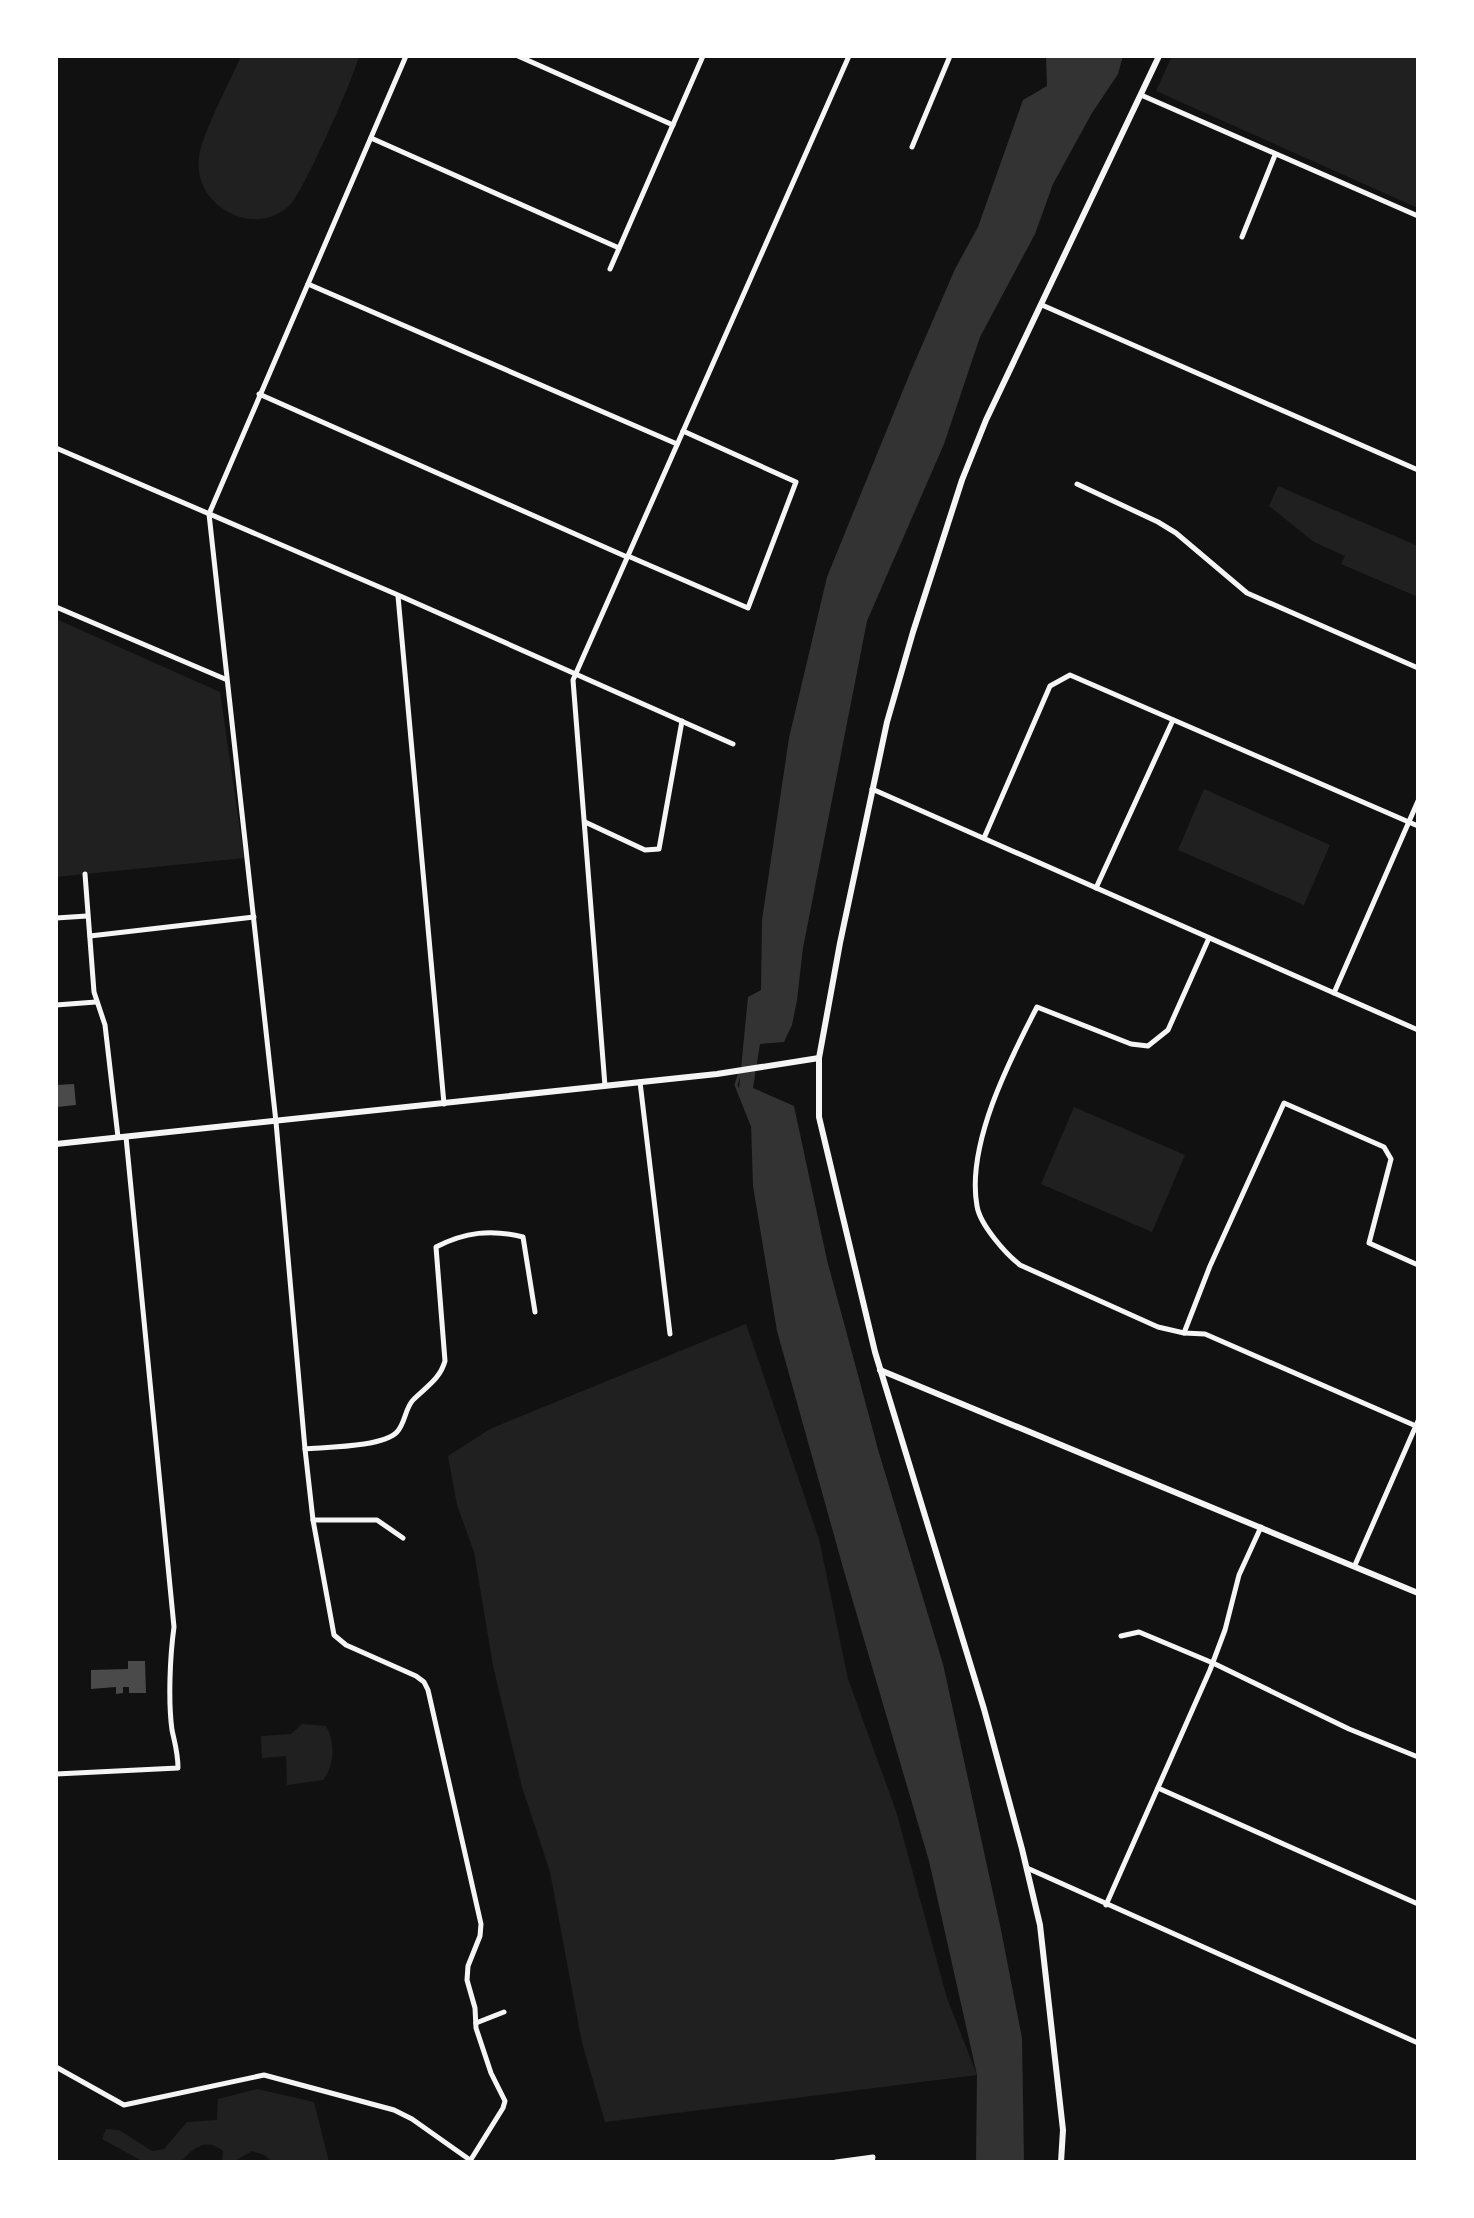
<svg xmlns="http://www.w3.org/2000/svg" width="1474" height="2218" viewBox="0 0 1474 2218" font-family="'Open Sans',sans-serif">
  <rect width="100%" height="100%" fill="#111"/>
  <g fill="#202020">
    <path d="M241 56H359C354 77 304 191 290 205 254 240 192 205 199 157 203 131 230 82 241 56Z"/>
    <path d="M1172 56H1412L1418 59V208L1156 91Z"/>
    <path d="M1278 486 1418 546V597L1341 564 1345 556 1314 542 1269 506Z"/>
    <path d="M56 619 220 692 244 858 56 877Z"/>
    <path d="M1204 789 1330 845 1304 905 1178 850Z"/>
    <path d="M1074 1107 1185 1155 1152 1232 1041 1184Z"/>
    <path d="M746 1324 819 1539 848 1679 896 1811 947 1998 977 2075 605 2122 582 2043 550 1872 522 1787 493 1666 474 1552 457 1505 448 1456 490 1429Z"/>
    <path d="M302 1724 326 1726C335 1741 335 1766 323 1780L287 1785 286 1756 262 1758 261 1736 291 1734Z"/>
    <path d="M257 2089 314 2102 329 2162H273L264 2155 252 2151 233 2162H222L223 2151C206 2137 193 2148 181 2162H144L102 2139 106 2129 119 2130 152 2151 164 2149 187 2122 217 2120 218 2099Z"/>
  </g>
  <path fill="#333" d="M1046 56H1123L1118 74 1092 113 1053 184 1035 234 980 337 944 444 867 621 803 948 797 1000 792 1025 784 1042 760 1044 753 1088 794 1106 827 1260 879 1453 943 1664 1001 1930 1022 2038 1024 2162H976L977 2075 929 1861 844 1571 777 1331 753 1186 751 1123 739 1089 748 997 761 990 762 920 789 738 827 577 910 373 955 269 978 227 1023 100 1047 86Z"/>
  <g fill="none" stroke-linecap="round" stroke-linejoin="round">
    <path stroke="#333" stroke-width="3" d="M740 1072 736 1085 752 1125"/>
  </g>
  <g fill="#4a4a4a">
    <path d="M74 1084 76 1105 57 1107 56 1085Z"/>
    <path d="M128 1661H145L146 1693H129V1687H123V1693L116 1694V1687L91 1689V1670L128 1669Z"/>
  </g>
  <g fill="none" stroke-linecap="round" stroke-linejoin="round">
    <g stroke="#f5f5f5" stroke-width="5">
      <path d="M406 56 209 514 276 1122 305 1449 313 1520 334 1635 346 1645 416 1676 424 1682 428 1690 481 1924 480 1936 468 1966 467 1980 475 2008 476 2028 491 2073 505 2101 503 2108 470 2161"/>
      <path d="M518 56 673 125"/>
      <path d="M1141 95 1418 216"/>
      <path d="M371 138 619 248"/>
      <path d="M912 147 950 56"/>
      <path d="M1242 237 1275 155"/>
      <path d="M610 269 703 56"/>
      <path d="M308 284 677 444"/>
      <path d="M1042 305 1418 470"/>
      <path d="M259 394 627 557"/>
      <path d="M56 448 398 595 733 744"/>
      <path d="M1077 484 1158 522 1176 533 1247 593 1418 668"/>
      <path d="M628 556 748 608 796 482 683 431"/>
      <path d="M398 596 444 1104"/>
      <path d="M56 607 225 679"/>
      <path d="M872 789 1418 1030"/>
      <path d="M585 822 645 850 659 849 682 721"/>
      <path d="M984 838 1050 686 1070 675 1418 826"/>
      <path d="M85 874 94 992 105 1025 118 1137"/>
      <path d="M1096 888 1173 720"/>
      <path d="M56 918 87 916"/>
      <path d="M90 936 254 917"/>
      <path d="M1209 938 1168 1030 1148 1046 1131 1044 1037 1007C1009 1061 966 1145 977 1206 980 1225 1006 1254 1020 1265L1158 1327 1184 1333 1205 1334 1416 1426"/>
      <path d="M1334 993 1418 801"/>
      <path d="M56 1005 96 1002"/>
      <path d="M640 1082 670 1334"/>
      <path d="M605 1086 573 680 849 56"/>
      <path d="M1184 1333 1210 1266 1284 1103 1384 1147 1391 1159 1369 1243 1418 1265"/>
      <path d="M305 1449C326 1447 383 1447 397 1432 406 1422 405 1407 414 1399 426 1387 440 1379 445 1361L436 1247C465 1232 491 1229 523 1237L535 1312"/>
      <path d="M313 1520H377L403 1538"/>
      <path d="M1355 1565 1418 1421"/>
      <path d="M1121 1636 1139 1632 1213 1663 1349 1729 1418 1757"/>
      <path d="M56 1774 178 1768C178 1753 175 1744 172 1730 168 1701 170 1656 174 1627L126 1137"/>
      <path d="M1158 1788 1418 1904"/>
      <path d="M1027 1868 1418 2043"/>
      <path d="M1106 1905 1210 1670 1225 1630 1239 1575 1261 1527"/>
      <path d="M476 2023 504 2012"/>
      <path d="M56 2067 124 2105 264 2075 394 2110 412 2119 470 2160"/>
      <path d="M836 2162 873 2157 872 2162"/>
    </g>
    <g stroke="#f5f5f5" stroke-width="6">
      <path d="M56 1144 717 1074 819 1058"/>
      <path d="M880 1370 1418 1593"/>
      <path d="M1061 2162 1063 2130 1040 1925 1022 1849 984 1709 875 1352 819 1117V1058L840 943 887 722 913 632 962 480 986 420 1159 56"/>
    </g>
  </g>
  <rect width="1474" height="2218" fill="none" stroke="#ffffff" stroke-width="116"/>
</svg>
